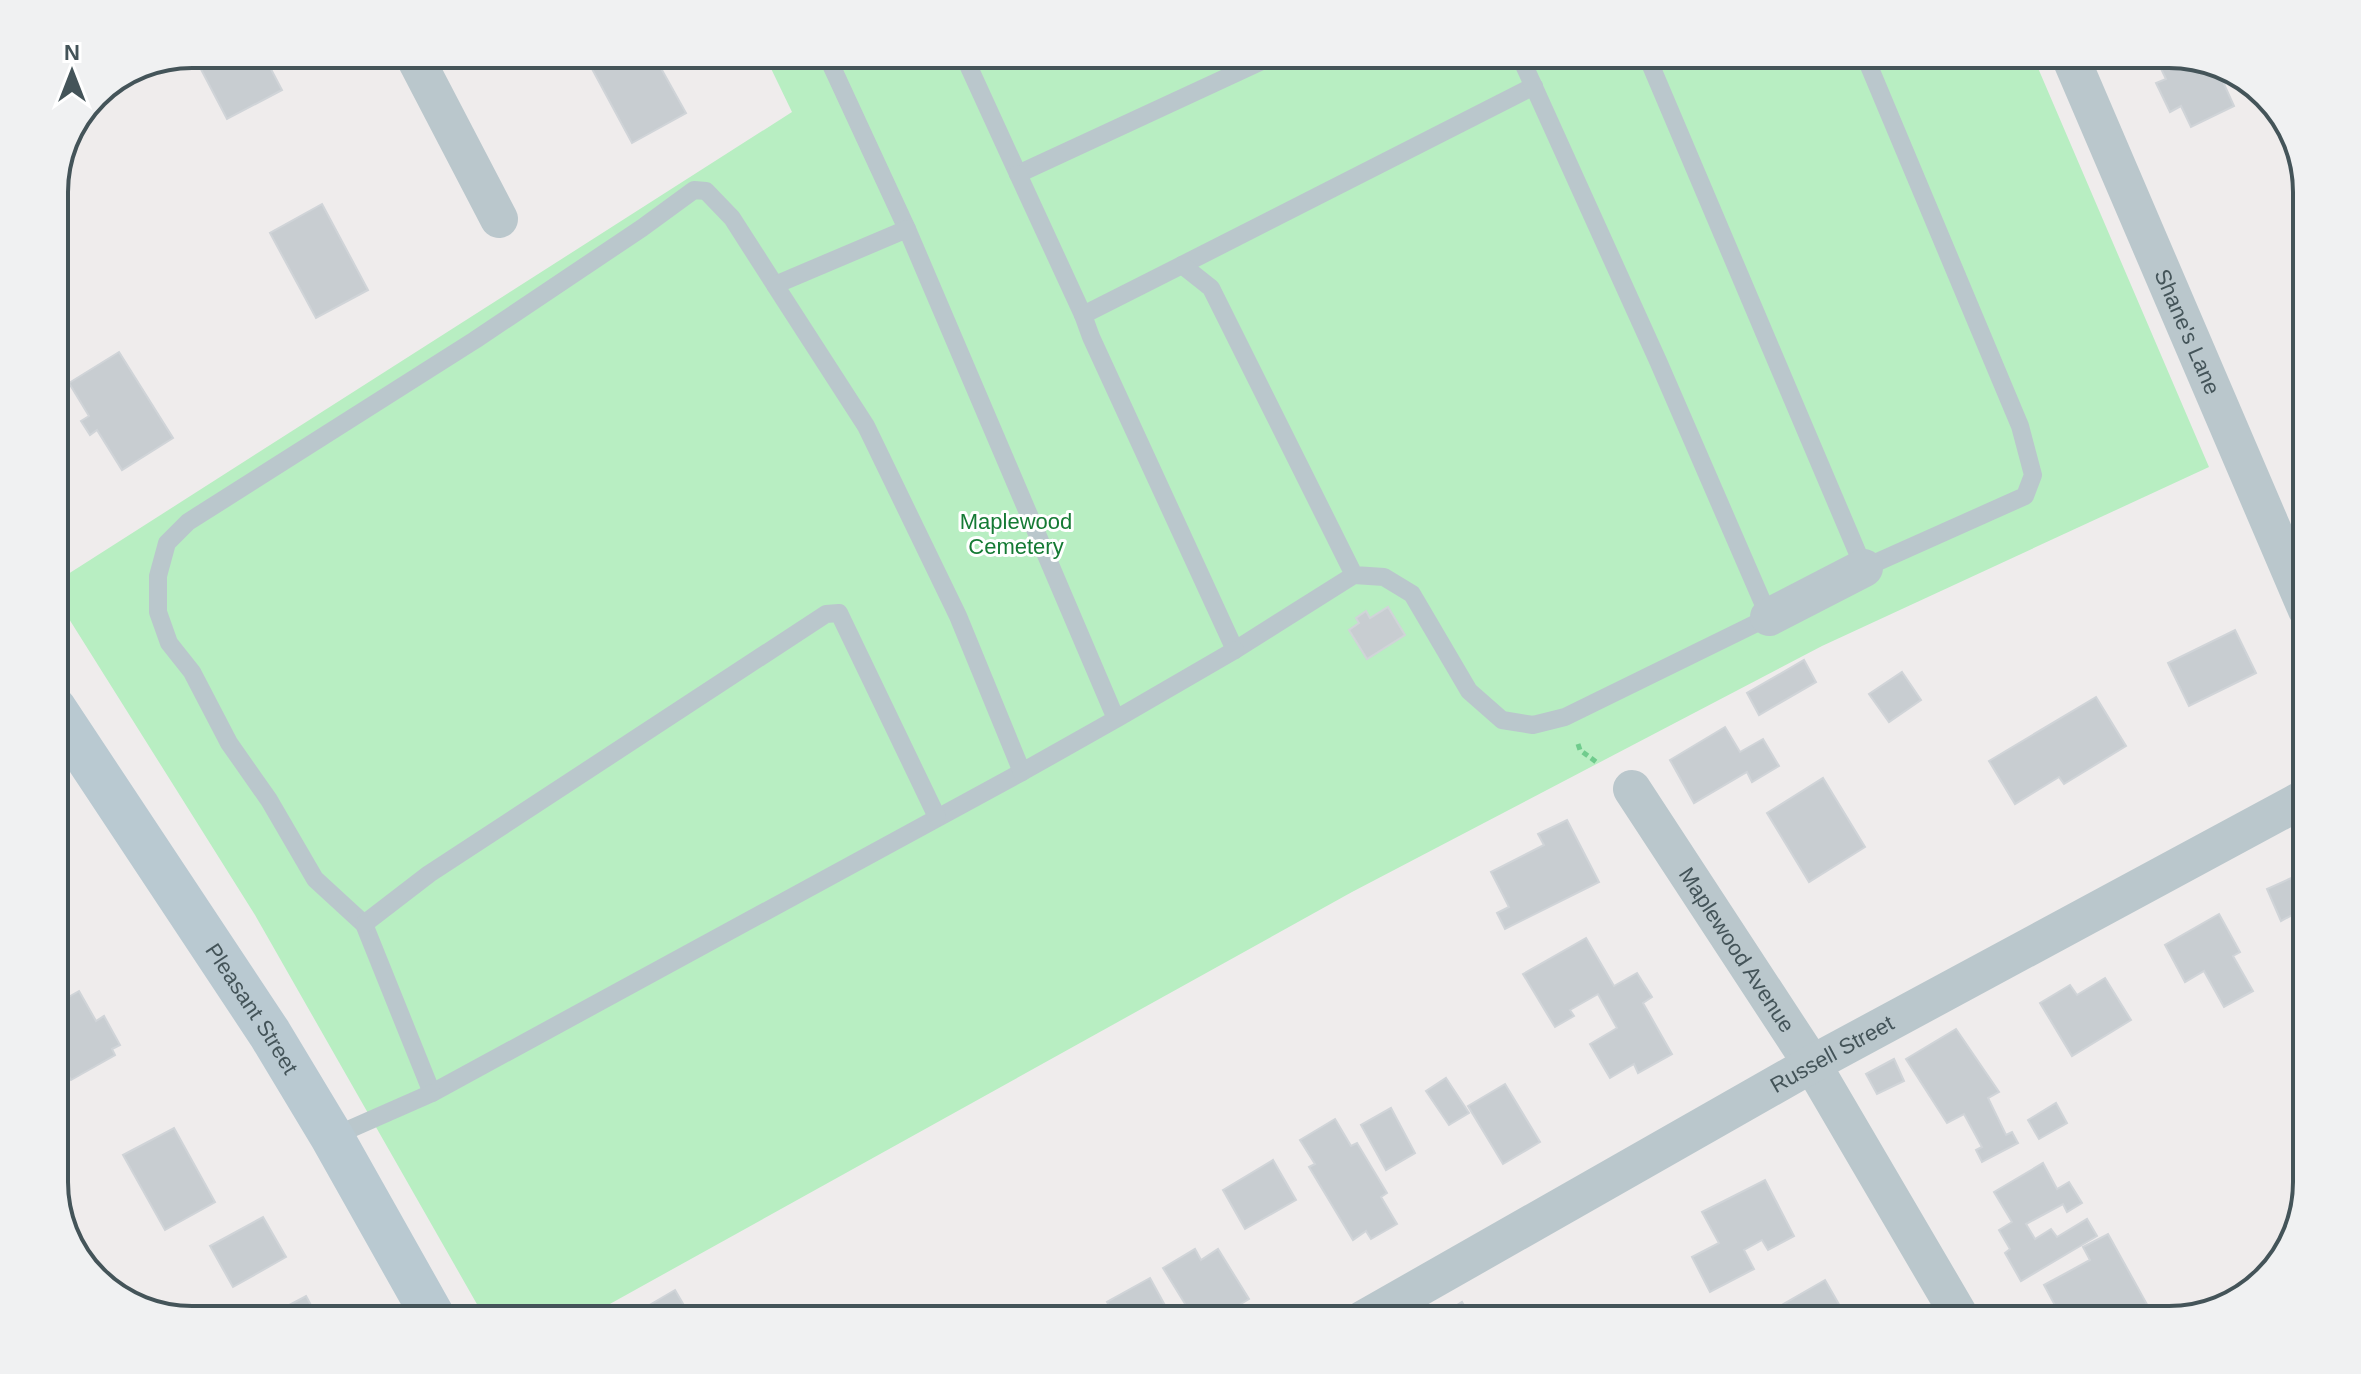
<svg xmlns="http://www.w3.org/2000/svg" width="2361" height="1374" viewBox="0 0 2361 1374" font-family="Arial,sans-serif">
  <rect width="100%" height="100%" fill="#efecec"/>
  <path fill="#b8eec2" d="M764 54H2032L2209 467 1822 646 1352 892 581 1320H486L255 915 54 595V583L792 112Z"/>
  <g fill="#c8cdd1" stroke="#d0d4d8" stroke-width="2">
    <path d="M193 54H263L282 90 227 119Z"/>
    <path d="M584 54H653L686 113 632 143Z"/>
    <path d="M2154 54H2169L2227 69 2232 81 2224 84 2234 106 2191 127 2181 106 2170 112 2156 83 2166 79Z"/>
    <path d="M60 171 67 183 54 191V183Z"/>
    <path d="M322 204 368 290 316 318 270 233Z"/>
    <path d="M119 352 173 438 122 470 97 430 90 435 81 421 89 416 69 383Z"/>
    <path d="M1388 607 1405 635 1367 659 1349 630 1359 623 1356 618 1366 611 1370 618Z"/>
    <path d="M2235 630 2256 673 2189 706 2168 663Z"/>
    <path d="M1804 660 1816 682 1759 715 1747 693Z"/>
    <path d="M1902 672 1921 700 1889 722 1869 694Z"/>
    <path d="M2096 697 2126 746 2064 784 2059 777 2015 804 1989 761Z"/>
    <path d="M1725 727 1740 752 1763 739 1779 766 1752 782 1747 772 1694 803 1670 760Z"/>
    <path d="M1823 778 1865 847 1809 882 1767 813Z"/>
    <path d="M1567 820 1599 882 1505 929 1497 913 1509 907 1491 872 1544 845 1538 834Z"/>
    <path d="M2307 871V943L2294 914 2281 921 2267 889Z"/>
    <path d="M2219 914 2240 952 2233 956 2253 991 2224 1007 2204 971 2185 982 2165 945Z"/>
    <path d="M1586 938 1614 986 1637 973 1652 997 1643 1003 1672 1054 1638 1073 1634 1064 1610 1078 1590 1044 1617 1028 1598 994 1570 1010 1574 1016 1555 1027 1523 974Z"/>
    <path d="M2105 978 2131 1020 2072 1056 2040 1003 2070 985 2077 995Z"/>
    <path d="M79 991 96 1021 104 1016 120 1045 112 1049 115 1055 71 1080 54 1050V997L62 993 65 999Z"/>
    <path d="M1956 1029 1999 1092 1988 1098 2006 1135 2012 1132 2018 1143 1982 1162 1976 1150 1982 1147 1964 1114 1947 1123 1906 1059Z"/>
    <path d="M1894 1059 1904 1081 1877 1094 1866 1074Z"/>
    <path d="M1446 1078 1469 1113 1449 1125 1426 1091Z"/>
    <path d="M1505 1084 1540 1142 1503 1164 1468 1106Z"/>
    <path d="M2056 1103 2067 1123 2039 1139 2028 1120Z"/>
    <path d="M1391 1108 1415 1153 1386 1170 1361 1125Z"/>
    <path d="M1335 1119 1351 1146 1357 1143 1387 1193 1381 1197 1397 1224 1371 1239 1366 1231 1353 1240 1309 1167 1315 1164 1300 1140Z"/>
    <path d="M174 1128 215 1202 165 1230 123 1155Z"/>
    <path d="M1273 1160 1296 1200 1245 1229 1223 1190Z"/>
    <path d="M2043 1163 2057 1189 2069 1182 2082 1203 2067 1212 2063 1204 2026 1224 2035 1239 2051 1229 2057 1237 2087 1219 2097 1236 2021 1281 2005 1253 2010 1249 1999 1230 2012 1222 1994 1192Z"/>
    <path d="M1765 1180 1794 1236 1768 1250 1762 1240 1744 1250 1754 1269 1710 1292 1692 1257 1719 1243 1702 1212Z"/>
    <path d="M263 1217 286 1257 233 1287 210 1246Z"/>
    <path d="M2108 1234 2149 1308 2127 1320H2055L2051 1313 2057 1309 2044 1285 2090 1260 2083 1247Z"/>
    <path d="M1195 1249 1201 1260 1218 1249 1249 1299 1215 1320H1195L1163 1268Z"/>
    <path d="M1150 1278 1173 1320H1117L1107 1302Z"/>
    <path d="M1825 1280 1848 1320H1773L1768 1313Z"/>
    <path d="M675 1290 685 1307 661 1320H653L646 1307Z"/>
    <path d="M306 1296 319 1320H261Z"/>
    <path d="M1462 1302 1473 1320H1434Z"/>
  </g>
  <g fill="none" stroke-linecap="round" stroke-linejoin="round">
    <path stroke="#70cc8d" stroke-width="5" stroke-dasharray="6 4" stroke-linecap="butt" d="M1578 744 1580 750 1599 764"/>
    <g stroke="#bac7cc" stroke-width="18">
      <path d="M826 54 907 229"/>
      <path d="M963 54 1018 174 1277 54"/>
      <path d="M1646 54 1864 568 2025 496 2033 475 2020 426 1864 54"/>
      <path d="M1018 174 1083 315"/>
      <path d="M1182 265 1534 86"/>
      <path d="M775 285 732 218 706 191 694 190 642 228 475 340 188 522 167 543 158 576V612L169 643 192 672 229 743 269 800 315 879 364 924 432 1093 1022 772"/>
      <path d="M1354 575 1211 288 1182 265 1083 315 1091 337 1235 650 1354 575 1384 577 1412 594 1469 691 1502 720 1533 725 1565 717 1769 617 1658 361 1519 54"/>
      <path d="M1116 719 1022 772 958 616 866 426 775 285 907 229 1116 719 1235 650"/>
      <path d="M364 924 429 874 826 614 839 613 937 817"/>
      <path d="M332 1137 432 1093"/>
    </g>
    <g stroke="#bac7cc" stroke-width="38">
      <path d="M413 54 499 219"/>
      <path id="s1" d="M2069 54 2307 610"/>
      <path d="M1769 617 1864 568"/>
      <path id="s2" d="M1632 789 1812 1064 1962 1320"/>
      <path id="s3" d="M1362 1320 1812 1064 2307 797"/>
    </g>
    <path stroke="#b9c9d1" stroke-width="44" id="s4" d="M54 708 270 1034 332 1137 435 1320"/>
  </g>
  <g text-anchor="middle" stroke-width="6" stroke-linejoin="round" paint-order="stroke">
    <g font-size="22" fill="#445459" stroke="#fff">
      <text dy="8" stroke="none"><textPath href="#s1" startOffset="302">Shane's Lane</textPath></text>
      <text dy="8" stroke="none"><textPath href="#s2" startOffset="192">Maplewood Avenue</textPath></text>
      <text dy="8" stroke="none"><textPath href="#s4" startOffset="360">Pleasant Street</textPath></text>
      <text dy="8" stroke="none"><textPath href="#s3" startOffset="540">Russell Street</textPath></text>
    </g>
    <g font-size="22" fill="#157a34" stroke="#fff">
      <text x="1016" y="529">Maplewood<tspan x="1016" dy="25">Cemetery</tspan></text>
    </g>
  </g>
  <path d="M0 0H2361V1374H0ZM192 68H2169A124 124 0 0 1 2293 192V1182A124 124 0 0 1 2169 1306H192A124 124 0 0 1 68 1182V192A124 124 0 0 1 192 68Z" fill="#f0f1f2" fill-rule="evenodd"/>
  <path fill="none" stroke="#445459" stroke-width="4" d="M192 68H2169A124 124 0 0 1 2293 192V1182A124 124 0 0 1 2169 1306H192A124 124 0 0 1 68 1182V192A124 124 0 0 1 192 68Z"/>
  <g transform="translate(72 72)" stroke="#ffffff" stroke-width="6" paint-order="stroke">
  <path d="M0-6L14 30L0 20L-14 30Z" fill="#445459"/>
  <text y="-12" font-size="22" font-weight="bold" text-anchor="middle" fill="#445459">N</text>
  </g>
</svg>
